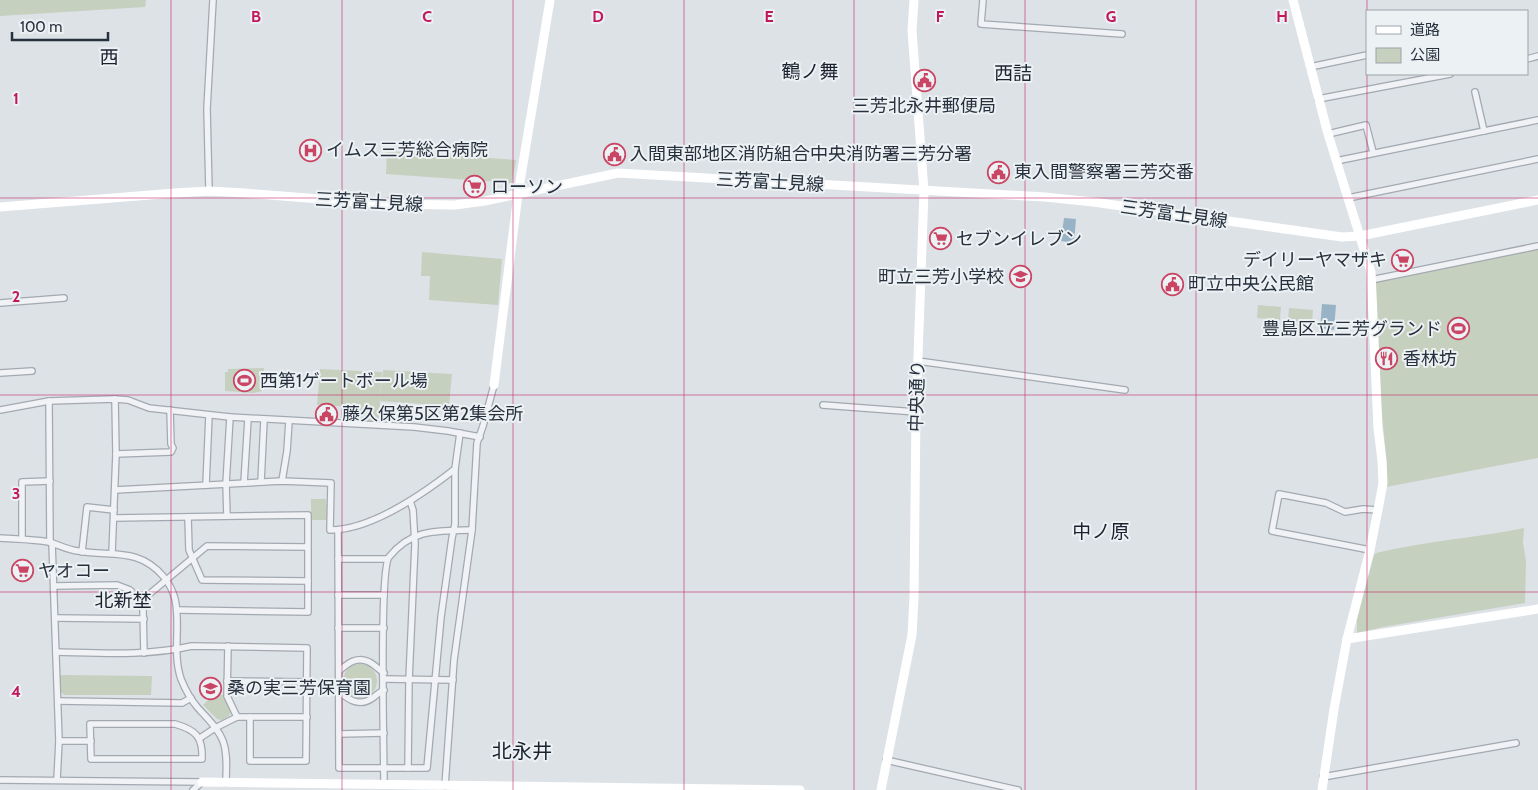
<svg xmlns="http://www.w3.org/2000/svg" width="1538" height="790" viewBox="0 0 1538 790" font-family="Cabin,'Noto Sans JP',sans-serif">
  <rect width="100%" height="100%" fill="#dde2e7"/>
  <g fill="#c5d0bf">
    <path d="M0 0H146L145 7 0 16Z"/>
    <path d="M387 151 516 160 512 183 386 174Z"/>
    <path d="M1538 248V458L1386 487 1387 466 1381 405 1375 284 1378 280Z"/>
    <path d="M422 252 502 259 498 305 429 300 430 276H421Z"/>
    <path d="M1258 305 1281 307 1280 320 1257 318Z"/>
    <path d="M1289 308 1313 310 1312 323 1288 321Z"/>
    <path d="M264 368 262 391 254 393 225 391V372H228V369Z"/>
    <path d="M320 369 382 372 380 400 383 370 452 374 449 406 380 401 379 423 353 421 354 407 317 405Z"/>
    <path d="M311 499H326V504H328L327 520H311Z"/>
    <path d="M1524 528 1523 543 1526 561 1525 603 1383 627 1357 633V620L1374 555 1376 553C1425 541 1475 538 1524 528Z"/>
    <circle cx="360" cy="681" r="17"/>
    <path d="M60 675 152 676 151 695H64L60 691Z"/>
    <path d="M213 695H224L231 711 229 716 222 720 217 719 203 705Z"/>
  </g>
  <g fill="#99b3c6">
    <path d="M1064 218 1076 219 1074 243 1061 241Z"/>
    <path d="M1322 304 1336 305 1334 330 1320 329Z"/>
  </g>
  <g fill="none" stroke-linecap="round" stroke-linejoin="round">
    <defs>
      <g id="street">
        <path d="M983 0 981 24 1122 34"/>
        <path d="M1527 59 1538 56"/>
        <path d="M1310 67 1367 55"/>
        <path d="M1475 92 1484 131"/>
        <path d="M1318 99 1450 74"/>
        <path d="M1328 134 1366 125 1373 152"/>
        <path d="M1336 161 1538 120"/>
        <path d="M209 191 207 109 213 0"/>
        <path d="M1348 198 1538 159"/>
        <path d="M1371 280 1538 246"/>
        <path d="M0 303 64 298"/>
        <path d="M918 361 1125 390"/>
        <path d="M0 373 32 371"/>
        <path d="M49 401 50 542"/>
        <path d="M823 405 916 412"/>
        <path d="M0 410 49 401 115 399 128 400 149 408 230 417 414 427 448 431 480 437"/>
        <path d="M116 454 171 452 173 448 171 444 170 410"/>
        <path d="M282 481 287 451 289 421"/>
        <path d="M261 482 264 420"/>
        <path d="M244 483 248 419"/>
        <path d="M206 485 209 415"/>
        <path d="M115 490 282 481 331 483 330 530C372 530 423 494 455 469"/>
        <path d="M227 516 226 484 230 417"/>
        <path d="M188 517 189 550 202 580 308 581"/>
        <path d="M114 518 308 515V612L177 610"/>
        <path d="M338 530 339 768H427L441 617 452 538 455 524V469L460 433"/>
        <path d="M0 538C16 539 34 539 49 542 59 545 68 550 78 551 111 557 138 547 163 576 168 582 173 591 175 599 181 625 172 653 181 679 185 689 191 700 198 708 207 718 218 728 223 741 228 754 226 769 226 783"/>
        <path d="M22 539V482L50 481"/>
        <path d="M52 543 59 741 57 780"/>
        <path d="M1370 550 1272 531 1279 494 1326 503 1345 512 1363 509 1378 510"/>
        <path d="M82 552 87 507 114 510"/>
        <path d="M112 553 116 454 115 399"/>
        <path d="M338 559H387"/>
        <path d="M54 586 117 585 130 590 141 601 143 610 144 653"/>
        <path d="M338 595H384"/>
        <path d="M141 601 207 546 307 547"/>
        <path d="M55 618 144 619"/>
        <path d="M338 628H384"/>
        <path d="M228 646 227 696 237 717"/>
        <path d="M56 652C102 653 148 656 192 646L307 648 306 761H250V717"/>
        <path d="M339 671C348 663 358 655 371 663 376 666 379 670 384 673"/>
        <path d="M384 679 453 680"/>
        <path d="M227 681 307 682"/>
        <path d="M338 691C348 699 358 707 371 699 376 696 379 692 384 690"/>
        <path d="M58 701 182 703 191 698"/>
        <path d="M90 724H175C196 730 203 737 202 759H91Z"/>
        <path d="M339 734 384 733"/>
        <path d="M200 738 215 728 237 717H307"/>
        <path d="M59 741H91"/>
        <path d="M886 760 1018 790"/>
        <path d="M408 768 409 680 415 544 413 510 410 501"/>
        <path d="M1323 777 1516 743"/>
        <path d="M0 780 202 782"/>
        <path d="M384 785C384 755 379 571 389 557 412 528 438 531 472 530"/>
        <path d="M445 786 454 660 472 530 477 443 483 426 494 385"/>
        <path d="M193 790 202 782"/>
      </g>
    </defs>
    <use href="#street" stroke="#a3a9b1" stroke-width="8"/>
    <use href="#street" stroke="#f0f2f5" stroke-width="5.5"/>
    <g stroke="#fff" stroke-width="9">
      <path d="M1293 0 1328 134 1371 272 1378 428 1382 461 1383 483 1378 510 1370 550 1347 639 1334 709 1322 790"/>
      <path d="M0 207 175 193 209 191 244 193 382 204 455 205 485 201 618 173 1045 197 1093 202 1342 237 1360 236 1538 200"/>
      <path d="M494 385 518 194 550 0"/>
      <path d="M1347 639 1538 609"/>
      <path d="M202 782 800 790"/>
      <path d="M881 790 912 635 914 598 916 412 924 191 912 31 914 0"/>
    </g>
  </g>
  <path fill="none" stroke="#c2185b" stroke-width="1" stroke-opacity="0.55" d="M171 0V790M342 0V790M513 0V790M684 0V790M854 0V790M1025 0V790M1196 0V790M1367 0V11M1367 74V790M0 198H1538M0 395H1538M0 592H1538"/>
  <defs>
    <symbol id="civic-ring" viewBox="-11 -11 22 22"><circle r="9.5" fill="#ecf1f4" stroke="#ca4464" stroke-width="1.5"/><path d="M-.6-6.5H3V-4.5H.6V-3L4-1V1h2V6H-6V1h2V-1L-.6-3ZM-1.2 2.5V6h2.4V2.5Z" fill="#ca4464"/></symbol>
    <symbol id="hospital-ring" viewBox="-11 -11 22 22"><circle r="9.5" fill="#ecf1f4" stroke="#ca4464" stroke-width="1.5"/><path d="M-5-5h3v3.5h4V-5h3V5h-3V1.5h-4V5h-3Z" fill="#ca4464"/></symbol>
    <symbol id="supermarket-ring" viewBox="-11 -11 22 22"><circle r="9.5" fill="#ecf1f4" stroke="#ca4464" stroke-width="1.5"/><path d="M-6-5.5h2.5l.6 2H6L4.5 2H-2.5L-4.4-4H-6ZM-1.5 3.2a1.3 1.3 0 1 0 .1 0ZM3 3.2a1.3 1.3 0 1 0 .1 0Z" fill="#ca4464"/></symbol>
    <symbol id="school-ring" viewBox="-11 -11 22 22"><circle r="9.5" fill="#ecf1f4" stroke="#ca4464" stroke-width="1.5"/><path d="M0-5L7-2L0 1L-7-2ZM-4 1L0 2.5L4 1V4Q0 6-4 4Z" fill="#ca4464"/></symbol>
    <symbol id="stadium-ring" viewBox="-11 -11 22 22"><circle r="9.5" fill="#ecf1f4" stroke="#ca4464" stroke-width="1.5"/><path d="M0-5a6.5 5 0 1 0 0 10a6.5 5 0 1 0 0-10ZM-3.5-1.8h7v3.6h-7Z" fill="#ca4464"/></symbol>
    <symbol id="restaurant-ring" viewBox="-11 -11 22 22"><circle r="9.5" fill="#ecf1f4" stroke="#ca4464" stroke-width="1.5"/><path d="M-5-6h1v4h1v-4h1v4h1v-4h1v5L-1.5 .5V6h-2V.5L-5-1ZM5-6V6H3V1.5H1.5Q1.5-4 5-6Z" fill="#ca4464"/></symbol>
  </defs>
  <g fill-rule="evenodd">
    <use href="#civic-ring" x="912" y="68" width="25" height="25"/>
    <use href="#hospital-ring" x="298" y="138" width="25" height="25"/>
    <use href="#civic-ring" x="602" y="142" width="25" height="25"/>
    <use href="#civic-ring" x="986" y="160" width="25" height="25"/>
    <use href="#supermarket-ring" x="462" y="174" width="25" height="25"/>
    <use href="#supermarket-ring" x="928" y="226" width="25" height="25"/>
    <use href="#supermarket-ring" x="1390" y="248" width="25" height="25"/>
    <use href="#school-ring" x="1008" y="264" width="25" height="25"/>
    <use href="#civic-ring" x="1160" y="272" width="25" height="25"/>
    <use href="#stadium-ring" x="1446" y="316" width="25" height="25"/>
    <use href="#restaurant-ring" x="1374" y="346" width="25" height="25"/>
    <use href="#stadium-ring" x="232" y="368" width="25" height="25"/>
    <use href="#civic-ring" x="314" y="402" width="25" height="25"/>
    <use href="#supermarket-ring" x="10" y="558" width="25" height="25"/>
    <use href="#school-ring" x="198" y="676" width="25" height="25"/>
  </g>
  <g text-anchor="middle" stroke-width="4" stroke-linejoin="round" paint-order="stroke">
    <g font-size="18" fill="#27313d" stroke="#ecf1f4" text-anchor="start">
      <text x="924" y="112" text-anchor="middle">三芳北永井郵便局</text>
      <text x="326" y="156">イムス三芳総合病院</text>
      <text x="630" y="160">入間東部地区消防組合中央消防署三芳分署</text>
      <text x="1014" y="178">東入間警察署三芳交番</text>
      <text x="491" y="193">ローソン</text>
      <text x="956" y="245">セブンイレブン</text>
      <text x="1387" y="266" text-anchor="end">デイリーヤマザキ</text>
      <text x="1004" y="283" text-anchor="end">町立三芳小学校</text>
      <text x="1188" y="290">町立中央公民館</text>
      <text x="1442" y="335" text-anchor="end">豊島区立三芳グランド</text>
      <text x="1403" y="365">香林坊</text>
      <text x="260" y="387">西第1ゲートボール場</text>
      <text x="342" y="420">藤久保第5区第2集会所</text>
      <text x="38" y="577">ヤオコー</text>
      <text x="227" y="694">桑の実三芳保育園</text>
    </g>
    <g font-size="18" fill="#27313d" stroke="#ecf1f4">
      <text transform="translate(770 182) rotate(3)" y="6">三芳富士見線</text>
      <text transform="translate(369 202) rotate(3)" y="6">三芳富士見線</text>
      <text transform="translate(1174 214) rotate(8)" y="6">三芳富士見線</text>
      <text transform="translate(917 396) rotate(-88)" y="6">中央通り</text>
    </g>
    <g font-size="19" fill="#19222e" stroke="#ecf1f4">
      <text x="109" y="64">西</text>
      <text x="810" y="78">鶴ノ舞</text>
      <text x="1013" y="80">西詰</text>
      <text x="1101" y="538">中ノ原</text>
      <text x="123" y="607">北新埜</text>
    </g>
    <g font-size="20" fill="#19222e" stroke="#ecf1f4">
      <text x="522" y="758">北永井</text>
    </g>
  </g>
  <g font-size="16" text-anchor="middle" font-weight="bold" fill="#c2185b" stroke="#ecf1f4" stroke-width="4" stroke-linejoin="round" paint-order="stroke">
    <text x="256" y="22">B</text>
    <text x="427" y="22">C</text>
    <text x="598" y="22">D</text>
    <text x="769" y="22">E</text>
    <text x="940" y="22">F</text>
    <text x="1111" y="22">G</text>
    <text x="1282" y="22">H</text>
    <text x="16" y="104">1</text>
    <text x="16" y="302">2</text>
    <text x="16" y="499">3</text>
    <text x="16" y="697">4</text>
  </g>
  <rect x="1366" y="10" width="162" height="65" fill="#ecf1f4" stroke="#9da4ab"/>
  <rect x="1376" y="26" width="25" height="8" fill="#ffffff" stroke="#9da4ab"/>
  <text x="1410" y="35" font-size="15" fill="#27313d">道路</text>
  <rect x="1376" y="48" width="25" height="15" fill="#c5d0bf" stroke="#9da4ab"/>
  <text x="1410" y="60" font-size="15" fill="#27313d">公園</text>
  <path d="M12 32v8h96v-8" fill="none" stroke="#27313d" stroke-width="2.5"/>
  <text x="20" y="32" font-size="15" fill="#27313d" stroke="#ecf1f4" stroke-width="4" paint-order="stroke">100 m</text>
</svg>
